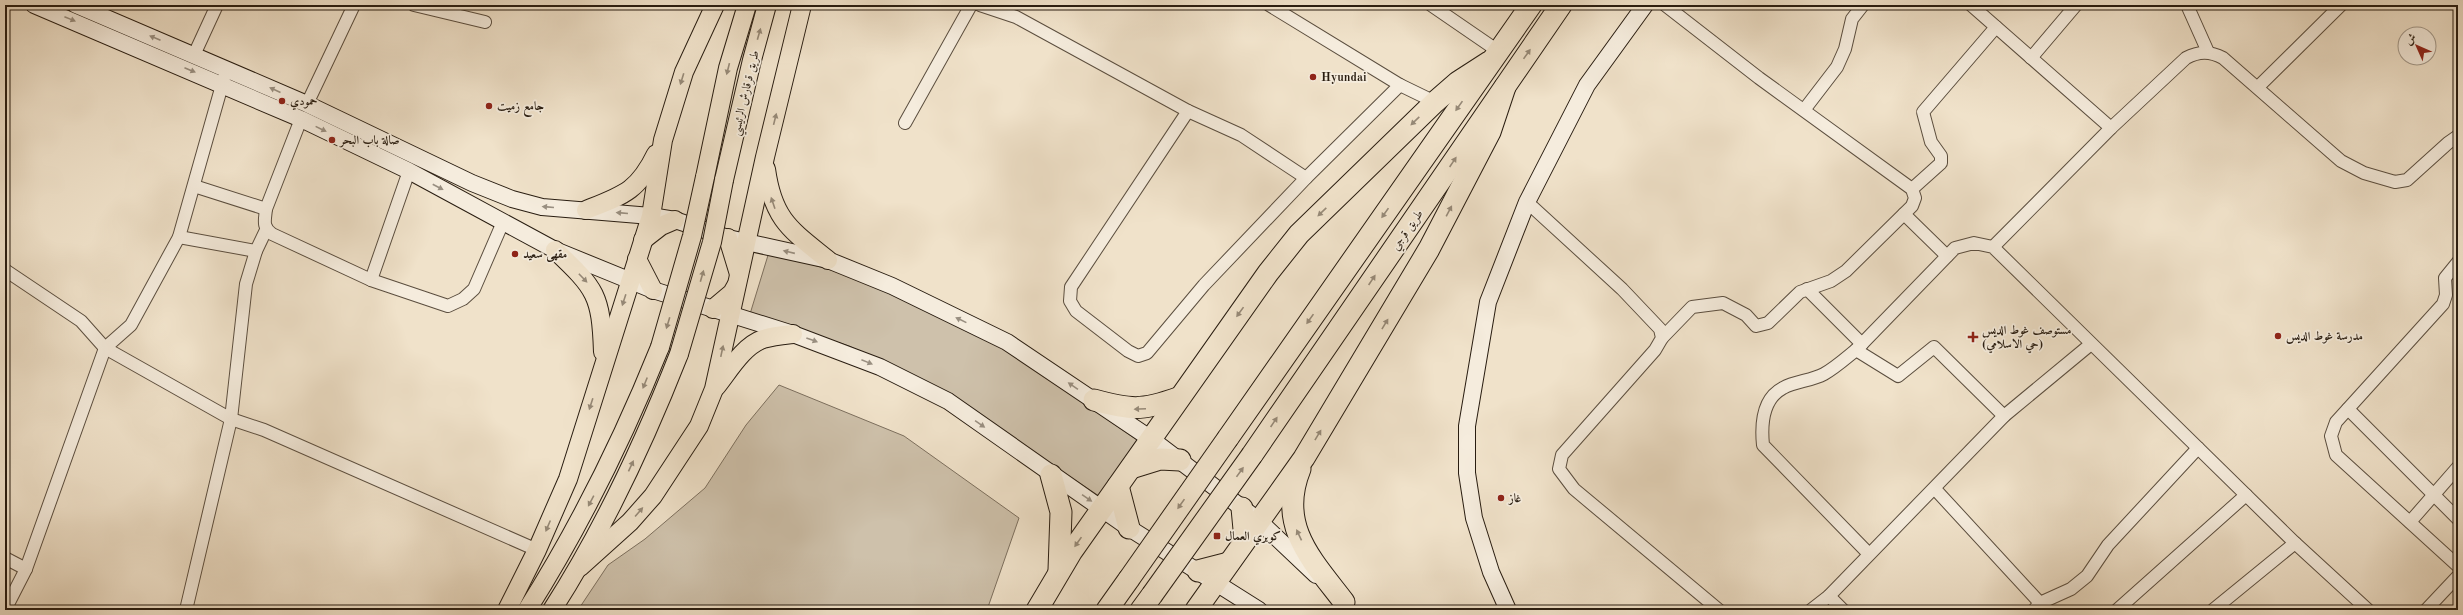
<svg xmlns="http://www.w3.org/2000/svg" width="2463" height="615" viewBox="0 0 2463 615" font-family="'Old Standard TT',Amiri,serif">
  <rect width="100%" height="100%" fill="#f0e2ca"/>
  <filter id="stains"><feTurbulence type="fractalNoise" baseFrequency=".005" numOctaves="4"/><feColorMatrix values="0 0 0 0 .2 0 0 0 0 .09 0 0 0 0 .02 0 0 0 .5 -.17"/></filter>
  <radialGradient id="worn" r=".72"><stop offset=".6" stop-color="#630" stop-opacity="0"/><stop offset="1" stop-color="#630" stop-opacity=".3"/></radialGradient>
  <g fill="#cec1ab" stroke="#7c6f5e">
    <path d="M769 252 865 280 987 336 1137 440 1099 496 937 388 849 346 750 314Z"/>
    <path d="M779 385 904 436 1019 518 987 610H578L608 565 645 539 705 488 746 425Z"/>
  </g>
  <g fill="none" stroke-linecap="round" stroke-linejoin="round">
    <defs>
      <g id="street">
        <path d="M414 5 485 22"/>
        <path d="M980 5 1016 17 1188 111 1241 135 1306 178"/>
        <path d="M1269 5 1400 85 1435 102"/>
        <path d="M1431 5 1498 51"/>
        <path d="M1971 5 2111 128"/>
        <path d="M2187 5 2208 52"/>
        <path d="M194 55 217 5"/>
        <path d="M2031 58 2076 5"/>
        <path d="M2258 87 2341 5"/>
        <path d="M307 104 354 5"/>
        <path d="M1804 110 1837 67 1845 49 1852 19 1863 5"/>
        <path d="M1188 111 1071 287 1070 301 1076 311 1128 351 1138 356 1147 353 1204 285 1306 178 1400 85"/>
        <path d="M301 119 266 209C265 220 262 227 272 234L371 280 448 306 463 299 474 289 503 222"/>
        <path d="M905 123 971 5"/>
        <path d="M194 186 266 209"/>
        <path d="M1912 189 1941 163V156L1931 142 1923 112 1996 27"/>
        <path d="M1527 202 1622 289 1660 329 1662 338 1655 350 1562 455 1559 469 1574 489 1719 610"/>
        <path d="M1904 214 1947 256"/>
        <path d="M179 237 256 251"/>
        <path d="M1993 247 2111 128 2186 58C2199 51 2210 51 2223 58L2341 161 2364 173 2395 182 2407 180 2448 143 2458 136"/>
        <path d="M2458 262 2445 278 2446 295 2443 304 2336 422 2331 436 2336 455 2458 566"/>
        <path d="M5 270 81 321 105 348 231 419 264 430 537 550"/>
        <path d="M371 280 409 171"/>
        <path d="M1807 289 1862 344"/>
        <path d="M1662 338 1692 307 1723 303 1746 315 1756 326 1768 323 1800 292 1831 281 1846 271 1912 206 1915 198 1912 189 1759 78 1665 5"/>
        <path d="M1856 350C1846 358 1835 368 1824 374 1811 381 1795 381 1783 388 1762 399 1761 425 1763 445L1869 554"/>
        <path d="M2348 409 2458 519"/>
        <path d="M2004 416 1934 347 1898 376 1856 350 1955 248 1974 243 1993 247 2295 543 2368 610"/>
        <path d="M1935 489 2040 603"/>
        <path d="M2410 522 2458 467"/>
        <path d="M5 558 26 569"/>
        <path d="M1829 596 1843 610"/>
        <path d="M5 610 26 569 105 348 131 325 179 237 224 78"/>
        <path d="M186 610 231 419 246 284 256 251 266 230"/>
        <path d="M1811 610 1829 596 2004 416 2091 344"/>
        <path d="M2034 610 2040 603 2071 589 2087 576 2108 545 2198 448"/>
        <path d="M2117 610 2246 495"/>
        <path d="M2213 610 2295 543"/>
        <path d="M2426 610 2458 576"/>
      </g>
      <g id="secondary">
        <path d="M34 5 301 119 409 171 555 250 653 290 793 334 880 367 948 401 1129 528 1259 610"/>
        <path d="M76 5 307 104 472 183 512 199 542 207 651 216 675 220 728 238 828 260 892 286 1007 342 1151 439 1258 520 1316 575"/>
        <path d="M1508 610 1491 572 1474 518 1467 473V426L1488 302 1527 202 1587 85 1645 5"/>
      </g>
      <g id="primary">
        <path d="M766 169C773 220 791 230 828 260"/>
        <path d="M705 177 728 68 747 5"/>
        <path d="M724 180 752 60 767 5"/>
        <path d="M586 210C624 195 638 191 656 154"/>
        <path d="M728 238 739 274"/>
        <path d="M643 240 661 226 675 220"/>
        <path d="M555 250C596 289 601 295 603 352"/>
        <path d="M637 259 653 290"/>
        <path d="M713 309 732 293 736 286"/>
        <path d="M716 387C729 371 743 346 763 339 773 336 784 335 793 334"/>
        <path d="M580 567 630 522 653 496 699 426 714 389 765 157 802 5"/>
        <path d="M507 610 537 550 568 479 651 216 663 140 684 72 715 5"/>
        <path d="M527 610C580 526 623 439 660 347"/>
        <path d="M552 610C604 529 644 443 679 354"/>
      </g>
      <g id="highway">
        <path d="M1094 400C1131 410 1141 411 1178 398"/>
        <path d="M1228 438 1531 5"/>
        <path d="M1252 455 1561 5"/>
        <path d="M1131 468 1160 459 1180 460"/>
        <path d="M1300 469C1277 526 1312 560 1344 602"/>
        <path d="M1051 475 1061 512 1059 570"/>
        <path d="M1118 486 1129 528"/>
        <path d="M1242 508 1245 540"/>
        <path d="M1198 571 1229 563"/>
        <path d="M1037 610 1072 551 1268 273 1299 234 1435 102 1458 82 1489 62"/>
        <path d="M1107 610 1129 579"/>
        <path d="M1141 610 1152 595"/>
        <path d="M1196 610 1304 458 1429 249 1490 132 1505 87"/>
      </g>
    </defs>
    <use href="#street" stroke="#5b4e3f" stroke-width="14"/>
    <use href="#secondary" stroke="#291d11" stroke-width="18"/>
    <use href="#primary" stroke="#291d11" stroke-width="20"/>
    <use href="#highway" stroke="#291d11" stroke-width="23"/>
    <use href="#street" stroke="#f5ecdd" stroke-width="12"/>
    <use href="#secondary" stroke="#f5ecdd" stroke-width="16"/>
    <use href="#primary" stroke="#f0e2ca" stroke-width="18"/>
    <use href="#highway" stroke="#f0e2ca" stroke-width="21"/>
    <defs>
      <g id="primary-bridge">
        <path d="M660 347 692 236 705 177"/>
        <path d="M679 354 712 242 724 180"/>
      </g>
      <g id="highway-bridge">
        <path d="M1129 579 1228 438"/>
        <path d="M1152 595 1252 455"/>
      </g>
    </defs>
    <use href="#primary-bridge" stroke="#291d11" stroke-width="20" stroke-linecap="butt"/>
    <use href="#highway-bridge" stroke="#291d11" stroke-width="23" stroke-linecap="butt"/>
    <use href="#primary-bridge" stroke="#f0e2ca" stroke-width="18"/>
    <use href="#highway-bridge" stroke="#f0e2ca" stroke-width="21"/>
  </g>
  <defs><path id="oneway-solid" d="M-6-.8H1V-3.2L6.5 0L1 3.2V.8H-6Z"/></defs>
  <g fill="#998f81">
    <use href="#oneway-solid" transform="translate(70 19) rotate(22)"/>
    <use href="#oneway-solid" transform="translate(155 38) rotate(-157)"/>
    <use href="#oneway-solid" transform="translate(190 70) rotate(23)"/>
    <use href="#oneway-solid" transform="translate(275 90) rotate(-156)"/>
    <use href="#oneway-solid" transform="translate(321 129) rotate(26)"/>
    <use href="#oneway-solid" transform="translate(438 187) rotate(28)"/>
    <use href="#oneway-solid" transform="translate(548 207) rotate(-175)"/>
    <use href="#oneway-solid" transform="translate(622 213) rotate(-175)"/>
    <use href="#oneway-solid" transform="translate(789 252) rotate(-167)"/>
    <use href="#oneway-solid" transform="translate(961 320) rotate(-154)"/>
    <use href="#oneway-solid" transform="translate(812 340) rotate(20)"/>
    <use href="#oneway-solid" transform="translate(867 362) rotate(22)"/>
    <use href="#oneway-solid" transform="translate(1073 386) rotate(-146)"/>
    <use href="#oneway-solid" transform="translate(980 424) rotate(35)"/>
    <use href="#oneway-solid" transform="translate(1087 498) rotate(34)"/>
  </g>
  <g fill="#968977">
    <use href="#oneway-solid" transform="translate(759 34) rotate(-74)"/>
    <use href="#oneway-solid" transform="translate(1527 54) rotate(-55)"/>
    <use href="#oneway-solid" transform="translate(728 69) rotate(104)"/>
    <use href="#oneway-solid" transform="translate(682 79) rotate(107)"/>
    <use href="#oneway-solid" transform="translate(1459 106) rotate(125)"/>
    <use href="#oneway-solid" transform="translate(775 119) rotate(-76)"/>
    <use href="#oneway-solid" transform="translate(1415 121) rotate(136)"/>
    <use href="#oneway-solid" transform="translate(1453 162) rotate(-56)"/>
    <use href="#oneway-solid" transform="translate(773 203) rotate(-109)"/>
    <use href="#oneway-solid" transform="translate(1449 211) rotate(-62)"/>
    <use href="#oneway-solid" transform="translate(1322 212) rotate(136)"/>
    <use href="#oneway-solid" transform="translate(1385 213) rotate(125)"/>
    <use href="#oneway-solid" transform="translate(702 276) rotate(-74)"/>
    <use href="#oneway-solid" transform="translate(583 278) rotate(46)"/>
    <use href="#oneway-solid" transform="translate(1372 280) rotate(-56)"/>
    <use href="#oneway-solid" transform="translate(624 300) rotate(108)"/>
    <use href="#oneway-solid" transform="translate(1240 312) rotate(126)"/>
    <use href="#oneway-solid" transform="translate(1310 319) rotate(125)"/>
    <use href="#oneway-solid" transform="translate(668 323) rotate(107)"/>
    <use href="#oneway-solid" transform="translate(1385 324) rotate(-59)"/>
    <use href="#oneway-solid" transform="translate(722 351) rotate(-78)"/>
    <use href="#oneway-solid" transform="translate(645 383) rotate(112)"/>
    <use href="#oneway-solid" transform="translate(591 404) rotate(108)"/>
    <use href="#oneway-solid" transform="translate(1140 409) rotate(177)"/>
    <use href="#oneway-solid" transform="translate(1274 422) rotate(-56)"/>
    <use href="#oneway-solid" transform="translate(1318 435) rotate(-59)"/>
    <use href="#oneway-solid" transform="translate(631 466) rotate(-65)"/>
    <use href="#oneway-solid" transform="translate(1240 472) rotate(-54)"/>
    <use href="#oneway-solid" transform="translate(591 501) rotate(118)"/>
    <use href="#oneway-solid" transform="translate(1181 504) rotate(125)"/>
    <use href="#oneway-solid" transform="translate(639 512) rotate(-49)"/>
    <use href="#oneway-solid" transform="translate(548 526) rotate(113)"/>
    <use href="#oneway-solid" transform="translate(1299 535) rotate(-115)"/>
    <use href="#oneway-solid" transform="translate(1078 542) rotate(125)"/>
  </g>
  <g fill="#8f2418" stroke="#f5ecdd" stroke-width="1.5">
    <circle cx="1313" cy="77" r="4"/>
    <circle cx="282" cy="101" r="4"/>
    <circle cx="489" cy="106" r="4"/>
    <circle cx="332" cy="140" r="4"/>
    <circle cx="515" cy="254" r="4"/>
    <circle cx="2278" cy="336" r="4"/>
    <path d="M1971 331h4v4h4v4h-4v4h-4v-4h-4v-4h4z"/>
    <circle cx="1501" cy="498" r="4"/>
    <rect x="1213" y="532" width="8" height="8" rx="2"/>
  </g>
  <g text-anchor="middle" stroke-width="3.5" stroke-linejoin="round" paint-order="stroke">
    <g font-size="12" font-weight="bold" fill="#291d11" stroke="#f5ecdd" text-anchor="start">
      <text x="1321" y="81">Hyundai</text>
      <text x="290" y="105">حمودي</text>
      <text x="497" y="110">جامع زميت</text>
      <text x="340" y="144">صالة باب البحر</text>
      <text x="523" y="258">مقهى سعيد</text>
      <text x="1982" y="334">مستوصف غوط الديس<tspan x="1982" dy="14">(حي الاسلامي)</tspan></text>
      <text x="2286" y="340">مدرسة غوط الديس</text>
      <text x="1509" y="502">غاز</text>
      <text x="1225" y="540">كوبري العمال</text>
    </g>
    <g font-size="12" fill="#291d11" stroke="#f5ecdd">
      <text transform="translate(745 93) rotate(-77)" y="4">طريق قرقارش الرئيسي</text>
      <text transform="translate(1407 230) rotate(-56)" y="4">طريق قرجي</text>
    </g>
  </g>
  <rect width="2463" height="615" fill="none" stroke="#f0e2ca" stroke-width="20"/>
  <rect x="6" y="6" width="2451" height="603" fill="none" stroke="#291d11" stroke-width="2"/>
  <rect x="10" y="10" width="2443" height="595" fill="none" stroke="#291d11"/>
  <g transform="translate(2417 46) rotate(315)"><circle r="19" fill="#f5ecdd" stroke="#a3998b"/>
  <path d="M0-3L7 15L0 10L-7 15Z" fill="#8f2418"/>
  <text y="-6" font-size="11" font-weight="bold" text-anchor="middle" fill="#291d11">ش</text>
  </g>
  <rect width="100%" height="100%" filter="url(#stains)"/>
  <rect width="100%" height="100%" fill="url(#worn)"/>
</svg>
